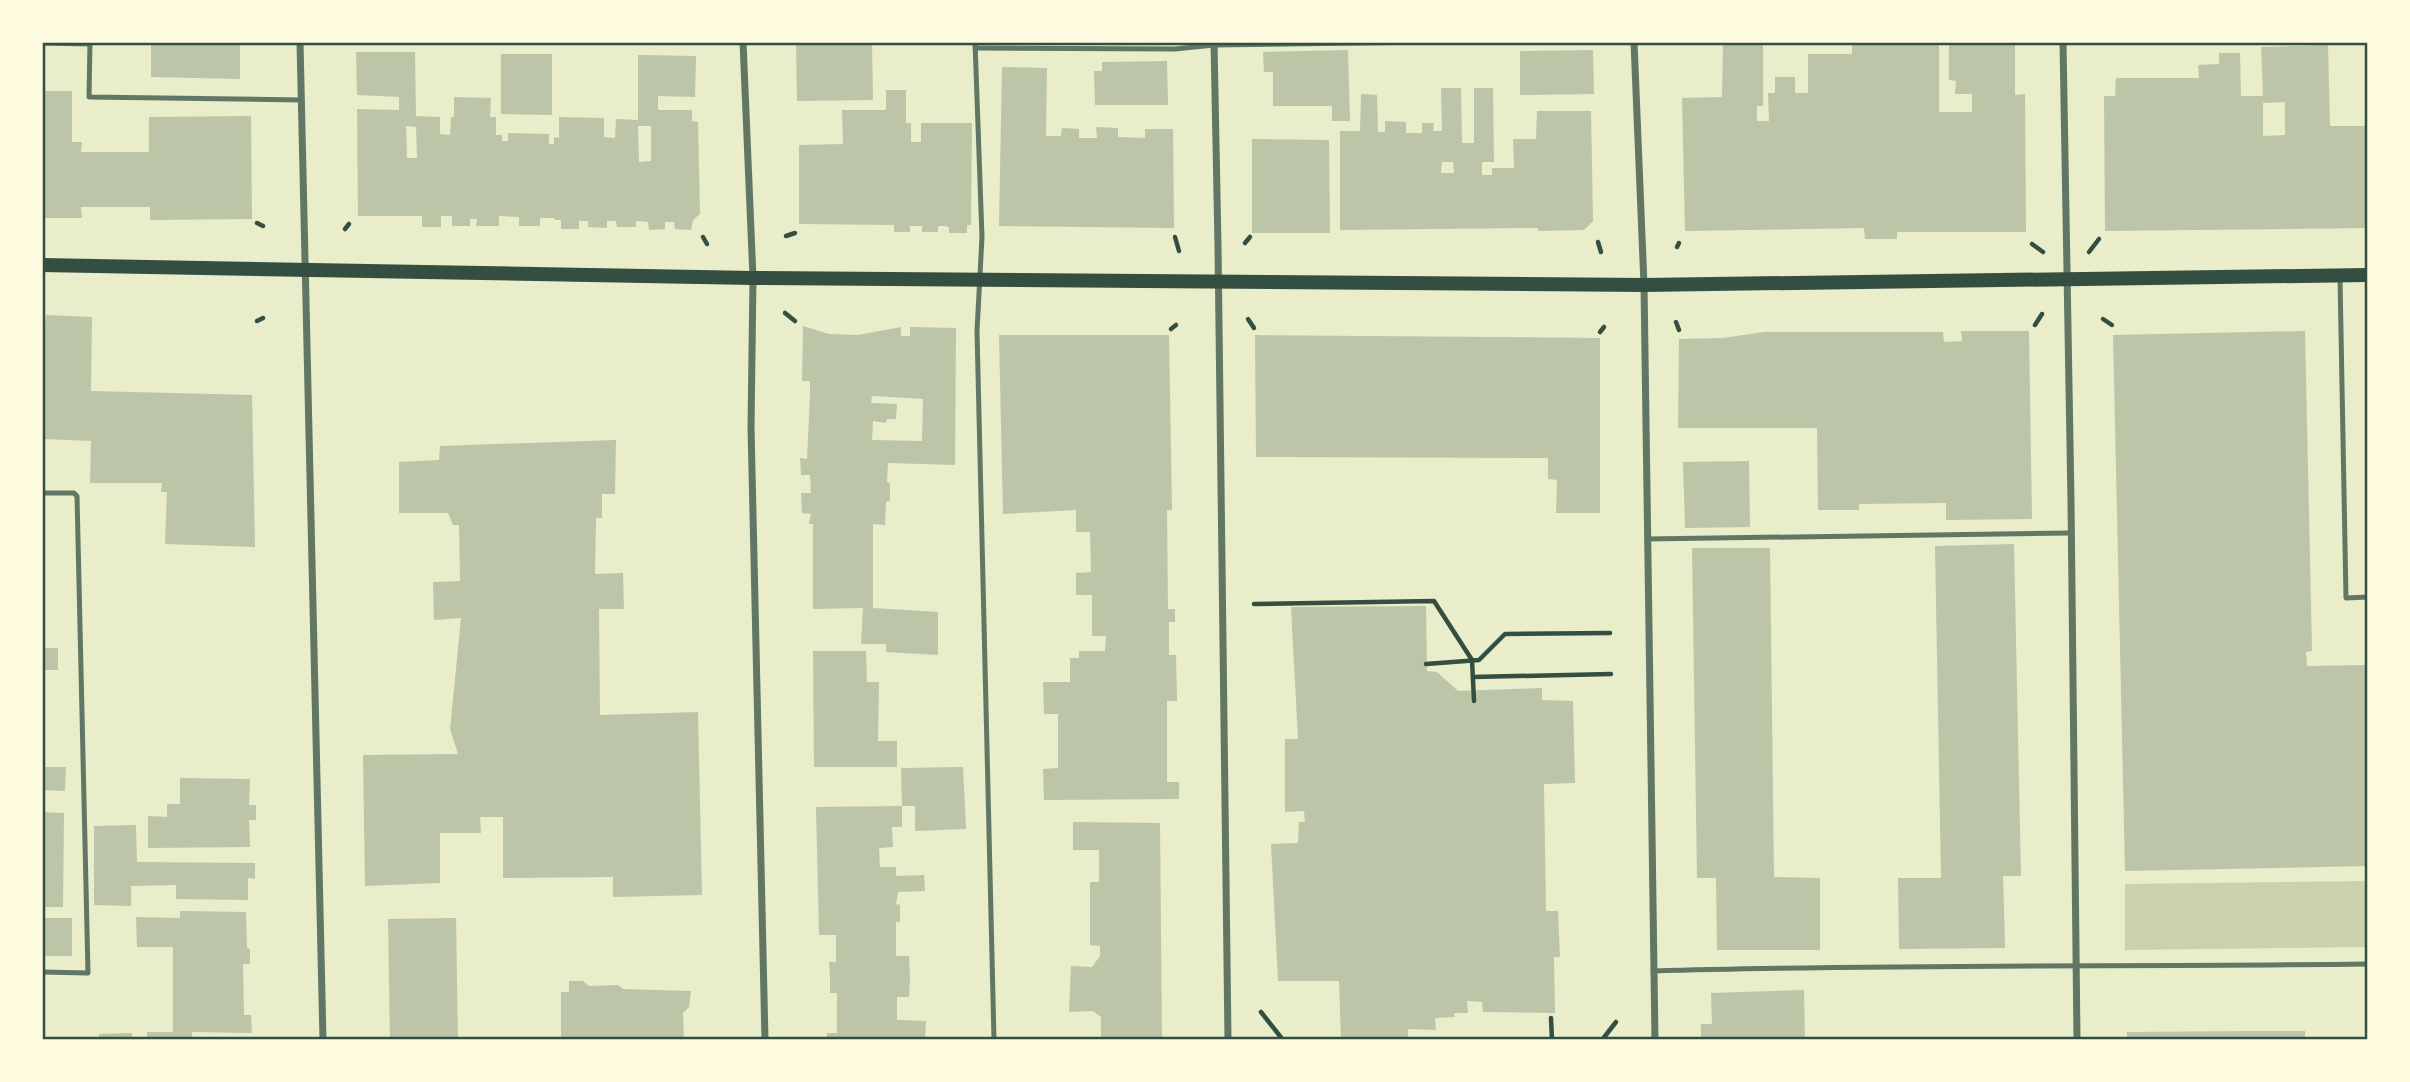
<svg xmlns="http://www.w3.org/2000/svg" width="2410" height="1082" viewBox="0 0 2410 1082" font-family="'Fira Sans',sans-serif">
  <rect width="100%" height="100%" fill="#e9edc9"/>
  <path fill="#cad2ad" d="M2368 881V947L2125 950V884Z"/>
  <g fill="#bcc5a7" fill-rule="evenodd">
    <path d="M151 42H240V79L151 77Z"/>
    <path d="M796 42H872L873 100 797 101Z"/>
    <path d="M1852 42 1939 43V112H1972V94H1955L1956 81 1949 80V42H2015V95L2025 94 2026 232H1897V239H1865L1864 228 1685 231 1682 98 1722 97 1723 43H1763V106H1757V121H1769L1768 93H1775V77H1795V93H1808V54H1852Z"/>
    <path d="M2328 45 2330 126H2368V228L2105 231 2104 96H2115L2116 78H2199L2198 65 2219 64V53H2240L2241 96H2263L2261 47ZM2285 102V135L2263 136V103Z"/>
    <path d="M1348 50 1350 121H1332V106H1273V72H1264L1263 52Z"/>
    <path d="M1593 50 1594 94 1520 95V51Z"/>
    <path d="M356 52H415L416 116 440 117V134L450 135 451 117H454V97L491 98 490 117H496V135H502V141H508V133L549 134V144H554V137L559 138V117L604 118V137L615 138 616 119 638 120V55L696 56 695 97 658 96V110H692V121L698 122 700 214 693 220 691 230 675 229 674 222H665V229L649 230 648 222 636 221V227H617L616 221H607V228L588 227V221H579V229H561V220H555L554 218H540V226H519V217L499 216V226H476L477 219H470V226H452V216H441V227H422V216H358L357 109 399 110V97L357 95ZM406 126 416 127 417 158H407ZM638 126H651V161L639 162Z"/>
    <path d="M501 54H552V115L501 114Z"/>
    <path d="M1167 61 1168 105H1095L1094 71H1102V62Z"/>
    <path d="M1002 67 1047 68 1046 136H1061L1062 128 1079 129V138H1097L1096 127 1118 128V137L1145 138V129H1173L1174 228 999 226Z"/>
    <path d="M1441 88H1461L1462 143H1474V88H1493L1494 162H1482V175H1492V168H1514L1513 139H1536L1537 111H1591L1593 221 1584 230 1538 231V228L1340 230V131H1360L1361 94 1377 95 1378 132H1385V121L1406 122V133H1422V123H1434L1433 131H1442ZM1442 162H1453L1454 173H1441Z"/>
    <path d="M886 90H906V123H911V142H921V123H972L971 225H967V233H949V227L944 226H938V232H922V226H910V232H894V225L799 224V145L843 144 842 110H886Z"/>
    <path d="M42 91H72V142H82L81 152H149V117L251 116 252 219 150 220V207H81L82 218H42Z"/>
    <path d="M1252 139 1329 140 1330 233H1252Z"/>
    <path d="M46 315 92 317 91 391 252 395 255 547 165 544 167 492H161L162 483H90L91 441 43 439 42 341 44 342Z"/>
    <path d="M803 326 829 334 858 335 901 327V336H910V327L956 328 955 465 888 463 887 482 890 483V501L886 502 885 525 873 524V608L938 612V655L886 652V644H861L863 608 813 609V524H809L811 514 802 513 801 493H811L810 475H801L800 458 807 459 810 395V381H802ZM872 396 923 399 922 441 872 440 873 421 886 423 887 419H896L897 404 871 403Z"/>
    <path d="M1961 331H2029L2032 519 1946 520V503L1859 504V510H1818L1817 428H1678L1679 339 1723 338 1764 332H1943L1944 342 1962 341Z"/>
    <path d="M2305 331 2312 651 2306 652 2307 666 2368 665V866L2125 871 2113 335Z"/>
    <path d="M999 335H1169L1172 510H1167L1168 609H1175V622H1169V655H1176L1177 701H1167V782H1179V799L1044 800 1043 769 1058 768V714H1044L1043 682H1070V658H1079V651H1105L1106 636H1092V595H1076V573L1091 572 1090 532H1076V510L1003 514Z"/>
    <path d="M1255 335 1600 338V513H1556L1557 480 1548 479V458L1256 457Z"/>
    <path d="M616 440 615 494H602V518H596L595 574 623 573 624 609H599L600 715 698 712 702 895 613 897V877L503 878V817H480L481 833H440V883L365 886 363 755 458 754 450 729 461 618 434 620 433 582 460 581 459 525H453L448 513H399V462L439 460 440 446Z"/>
    <path d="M1749 461 1750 527 1685 528 1683 462Z"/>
    <path d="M2014 544 2021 876H2003L2005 948 1899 949 1898 878H1941L1935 546Z"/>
    <path d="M1692 548H1770L1774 877 1820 878V950H1717L1716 878H1697Z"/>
    <path d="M1426 606 1427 671 1437 672 1458 691 1542 688V700L1573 701 1575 783 1544 784 1546 911H1558L1560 957H1554L1555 1013 1483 1012 1482 1002 1467 1001 1468 1013H1454L1455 1017 1435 1018 1436 1030 1408 1029V1040H1341L1339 981H1278L1271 844 1298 843 1299 822H1305L1304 811 1285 812V739H1298L1291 607Z"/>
    <rect x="42" y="648" width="16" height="22"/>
    <path d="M813 651H866L867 682H879L878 741H897V767H814Z"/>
    <path d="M42 767H66L65 791 42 790Z"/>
    <path d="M963 767 966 829 915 831V806H902L901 768Z"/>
    <path d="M180 778 250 779 249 805H256V820H249L250 847 148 848V816L167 817V804H180Z"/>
    <path d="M902 806V827H892L893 847 879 848 880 867H896V876L924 875 925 891 898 892 896 904 900 905V922H896V956H909L910 978 909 997H897V1020L926 1021 925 1040H827V1033H837V993H830V978L829 962H836V935H819L816 807Z"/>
    <path d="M42 812 64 813 63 907H42Z"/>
    <path d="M1073 822 1160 823 1162 1040H1101V1017L1093 1011 1069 1012 1071 966 1092 967 1100 956V946L1090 945V882H1099V850H1073Z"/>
    <path d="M136 825 137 862 255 863V879L248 878V900L176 899V885L131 886V906L94 905V826Z"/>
    <path d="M180 911 246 912 247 948 250 949V964H243L244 1015H251L252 1033 192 1032V1040H147V1032H173V947H137L136 917 180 918Z"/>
    <rect x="42" y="918" width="30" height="38"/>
    <path d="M456 918 458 1040H390L388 919Z"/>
    <path d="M569 981H583L589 986 618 985 623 989 691 991 689 1007 683 1013 684 1040H561V992H569Z"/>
    <path d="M1804 990 1805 1039 1701 1040V1024H1712L1711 993Z"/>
    <path d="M2262 1031H2305V1040H2127V1032Z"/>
    <path d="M132 1033V1040H99V1034Z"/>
  </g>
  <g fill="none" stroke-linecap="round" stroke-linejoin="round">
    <g stroke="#344e41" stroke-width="4.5">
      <path d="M257 223 263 226"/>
      <path d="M345 229 349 224"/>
      <path d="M786 236 795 233"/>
      <path d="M703 237 707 244"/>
      <path d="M1175 237 1179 251"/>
      <path d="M1598 242 1601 252"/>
      <path d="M1245 243 1250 237"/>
      <path d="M2032 244 2043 252"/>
      <path d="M1677 247 1679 243"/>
      <path d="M2089 252 2099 239"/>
      <path d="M785 313 795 321"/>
      <path d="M1248 319 1254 328"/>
      <path d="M2103 319 2112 325"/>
      <path d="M257 321 263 318"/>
      <path d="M1676 322 1679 330"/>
      <path d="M2035 325 2042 314"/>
      <path d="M1171 329 1176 325"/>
      <path d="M1600 332 1604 327"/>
      <path d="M1254 604 1434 601 1472 660 1474 701"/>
      <path d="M1426 664 1479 660 1505 634 1610 633"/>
      <path d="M1473 677 1611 674"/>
      <path d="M1261 1012 1283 1040"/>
      <path d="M1551 1018 1552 1040"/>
      <path d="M1602 1040 1616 1022"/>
    </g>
    <g stroke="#617663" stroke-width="5">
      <path d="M90 42 89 97 301 100"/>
      <path d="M722 42H743"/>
      <path d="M975 42 982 237 977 331 994 1040"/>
      <path d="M42 43 90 44"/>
      <path d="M975 48 1175 49 1214 45 1430 42"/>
      <path d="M2340 278 2346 598 2368 597"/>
      <path d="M42 493H74L77 496 88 973 42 972"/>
      <path d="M1647 539 2071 533"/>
      <path d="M1653 971C1891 964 2130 967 2368 964"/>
    </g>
    <g stroke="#617663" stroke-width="7">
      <path d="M300 42 323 1040"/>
      <path d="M743 42 753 278 751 427 765 1040"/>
      <path d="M1214 42 1218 246 1228 1040"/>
      <path d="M1634 42 1644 285 1655 1040"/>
      <path d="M2063 42 2071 501 2077 1040"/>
    </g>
    <path stroke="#344e41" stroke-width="14" d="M42 265 753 278 1644 285 2368 275"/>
  </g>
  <rect width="2410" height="1082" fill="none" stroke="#fefae0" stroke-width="88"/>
  <rect x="44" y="44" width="2322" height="994" fill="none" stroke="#344e41" stroke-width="2.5"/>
</svg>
